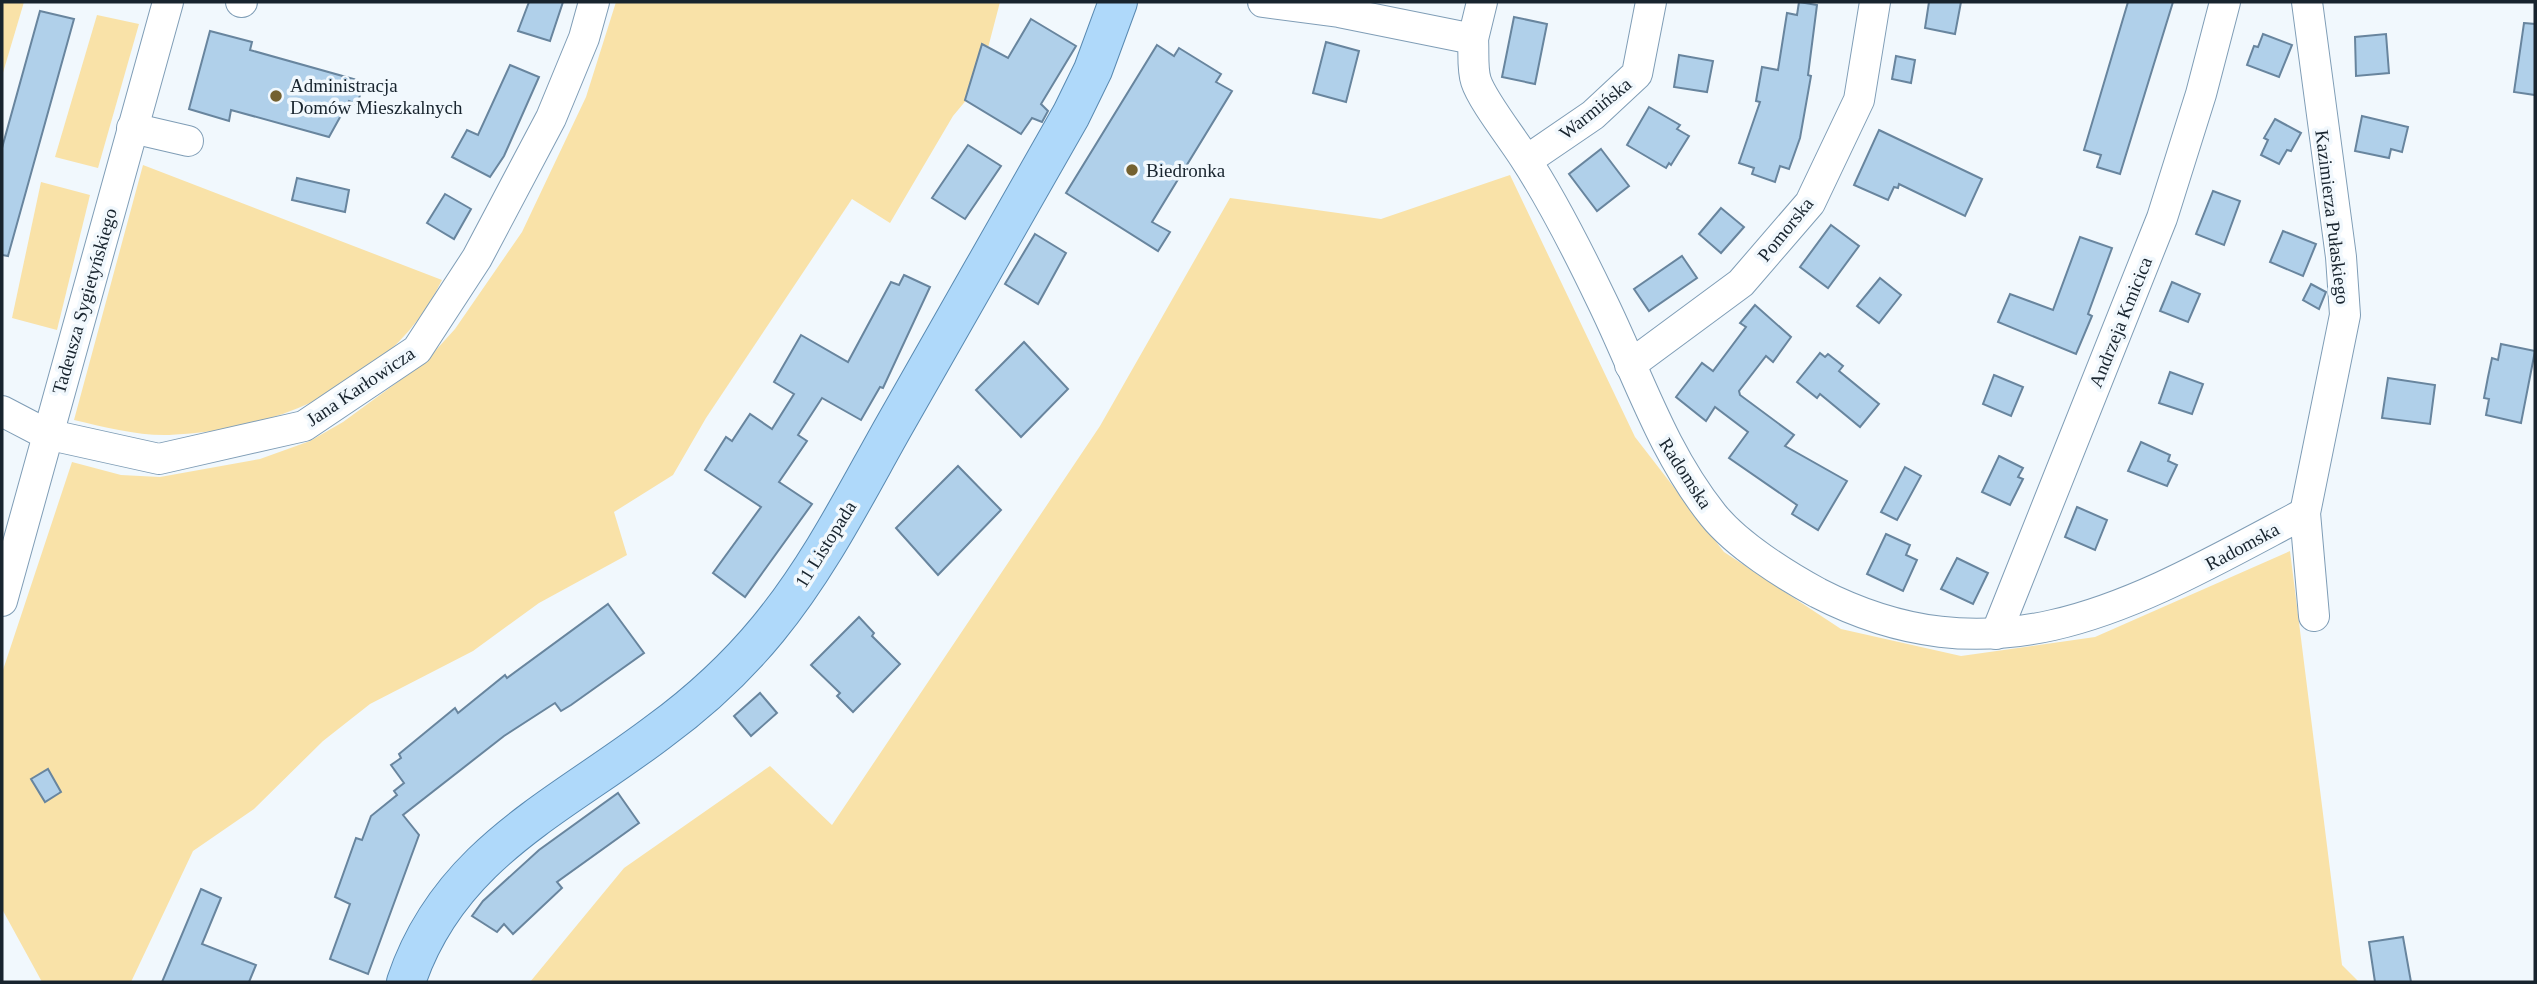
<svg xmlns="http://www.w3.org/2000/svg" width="2537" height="984" viewBox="0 0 2537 984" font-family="'Times New Roman',serif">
  <rect width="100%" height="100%" fill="#f1f8fd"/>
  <g fill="#f9e2a8">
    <path d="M2 2H24L2 76Z"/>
    <path d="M616 2H1000L978 86 953 116 890 223 852 199 706 418 673 475 614 512 627 555 539 603 473 651 370 704 323 741 254 809 193 851 131 982H42L2 909V673L72 462 121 475 160 477 260 459 310 441 343 422 425 362 455 329 522 232 586 97Z"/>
    <path d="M97 15 139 24 98 168 55 157Z"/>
    <path d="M143 165 442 280C393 382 278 431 169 435 139 436 104 427 74 420Z"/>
    <path d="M1510 175 1635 437 1724 552 1841 629 1961 656 2095 637 2290 551 2342 965 2359 982H530L624 868 770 766 832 825 1100 426 1230 198 1381 219Z"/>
    <path d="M41 182 90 195 57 330 12 318Z"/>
  </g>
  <g fill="#b0d0ea" stroke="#68859e" stroke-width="2">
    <path d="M529 2H563L550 41 518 31Z"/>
    <path d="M1799 2 1817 5 1808 75 1811 76 1800 138 1789 169 1780 166 1775 182 1752 174 1754 168 1739 163 1760 102 1756 101 1762 67 1778 70 1787 13 1797 15Z"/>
    <path d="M1929 2H1961L1955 34 1925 28Z"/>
    <path d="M2128 2H2173L2120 174 2097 167 2101 155 2084 150Z"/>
    <path d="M40 11 74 19 8 256 2 255V148Z"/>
    <path d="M1514 17 1547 24 1535 84 1502 77Z"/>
    <path d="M1031 19 1076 46 1041 104 1048 111 1042 122 1032 118 1021 134 965 100 982 44 1008 58Z"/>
    <path d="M2524 23 2535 24V95L2514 92Z"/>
    <path d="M210 31 252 42 250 50 364 82 357 105 349 101 329 137 231 110 229 121 189 109Z"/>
    <path d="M2263 34 2292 45 2279 77 2247 65 2254 46 2258 47Z"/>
    <path d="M2386 34 2389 73 2356 76 2355 37Z"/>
    <path d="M1326 42 1359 51 1346 102 1313 93Z"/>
    <path d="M1157 45 1174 56 1179 48 1221 74 1216 82 1232 91 1152 222 1170 232 1158 251 1066 193Z"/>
    <path d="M1679 55 1713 61 1707 92 1674 87Z"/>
    <path d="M1896 56 1915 60 1911 83 1892 79Z"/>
    <path d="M510 65 539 77 504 156 490 177 452 157 467 130 478 135Z"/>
    <path d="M1649 107 1680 125 1677 129 1689 136 1671 165 1669 163 1666 168 1627 145Z"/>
    <path d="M2362 116 2408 127 2402 152 2391 149 2389 158 2355 151Z"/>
    <path d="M2275 119 2301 133 2291 151 2287 150 2279 164 2261 155 2268 140 2264 138Z"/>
    <path d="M1879 130 1982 179 1965 216 1899 184 1898 188 1894 187 1888 200 1854 185Z"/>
    <path d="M968 145 1001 166 965 219 932 198Z"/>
    <path d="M1601 149 1629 186 1597 211 1569 174Z"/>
    <path d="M297 178 349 190 345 212 292 200Z"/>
    <path d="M2213 191 2240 201 2224 245 2196 234Z"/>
    <path d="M445 194 471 209 454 239 427 223Z"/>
    <path d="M1721 208 1744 227 1721 253 1699 234Z"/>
    <path d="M1831 225 1859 246 1828 288 1800 267Z"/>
    <path d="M2283 231 2316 244 2303 276 2270 262Z"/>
    <path d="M1035 234 1066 253 1038 304 1005 284Z"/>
    <path d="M2080 237 2112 248 2088 314 2092 316 2076 354 1998 322 2010 294 2053 310Z"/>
    <path d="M1682 256 1697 278 1649 311 1634 289Z"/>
    <path d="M904 275 930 287 883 388 880 387 861 420 822 398 798 435 807 441 779 482 812 504 745 597 713 573 761 507 705 470 726 437 732 441 750 414 772 429 794 394 774 382 801 335 848 362 891 282 899 285Z"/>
    <path d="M1880 278 1901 295 1879 323 1857 306Z"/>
    <path d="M2172 282 2200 294 2188 322 2160 311Z"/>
    <path d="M2311 284 2326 292 2319 309 2303 300Z"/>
    <path d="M1755 305 1791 337 1773 362 1766 356 1739 391 1740 395 1794 435 1785 446 1847 481 1818 530 1792 514 1797 505 1729 458 1748 432 1715 407 1706 421 1676 397 1702 363 1713 371 1746 327 1740 323Z"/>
    <path d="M1024 342 1068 389 1021 437 976 390Z"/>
    <path d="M2501 344 2535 351 2521 423 2486 415 2489 399 2484 398 2488 377 2492 358 2498 360Z"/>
    <path d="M1820 353 1825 357 1828 354 1843 366 1839 371 1879 404 1860 427 1820 394 1817 398 1797 382Z"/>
    <path d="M2170 372 2203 384 2192 414 2159 403Z"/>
    <path d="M1994 375 2023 387 2011 416 1983 404Z"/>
    <path d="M2388 378 2435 385 2430 424 2382 418Z"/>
    <path d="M2141 442 2170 455 2168 461 2177 465 2167 486 2128 471Z"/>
    <path d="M1999 456 2023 468 2018 477 2023 479 2010 505 1982 492Z"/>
    <path d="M958 466 1001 510 938 575 896 528Z"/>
    <path d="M1905 467 1921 476 1897 520 1881 512Z"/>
    <path d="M2077 507 2107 520 2095 550 2065 537Z"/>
    <path d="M1886 534 1910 545 1906 555 1917 560 1903 591 1867 574Z"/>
    <path d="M1957 558 1988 573 1973 604 1941 589Z"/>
    <path d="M608 604 644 653 571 705 561 711 555 703 504 736 403 815 419 835 368 974 330 959 350 904 335 897 356 838 362 840 371 816 397 795 394 791 404 783 391 765 401 758 399 754 455 708 458 713 505 675 507 678Z"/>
    <path d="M859 617 874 633 872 636 900 664 853 712 837 696 840 693 811 665Z"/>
    <path d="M760 693 777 713 751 736 734 716Z"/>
    <path d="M48 769 61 792 45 802 31 779Z"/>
    <path d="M618 793 639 823 557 882 562 888 513 934 504 924 497 932 472 916 483 901 539 850Z"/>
    <path d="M201 889 221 898 202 944 256 965 249 982H162Z"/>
    <path d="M2403 937 2411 982H2375L2369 942Z"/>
  </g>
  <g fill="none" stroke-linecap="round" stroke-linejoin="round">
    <defs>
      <g id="minor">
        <path d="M241 2H242"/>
        <path d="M1263 2 1339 12 1473 39C1474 52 1472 69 1476 81 1482 100 1512 138 1524 157 1553 201 1578 251 1601 299 1637 372 1661 450 1713 515 1737 545 1785 575 1818 593 2003 688 2142 599 2305 513"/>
        <path d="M2307 2 2341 257 2345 315 2305 513 2314 616"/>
        <path d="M1473 39 1482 2"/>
        <path d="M132 128 188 141"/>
        <path d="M1527 160 1593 115 1637 74 1651 2"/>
        <path d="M1630 365 1741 283 1810 203 1859 100 1875 2"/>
        <path d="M2 411 46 434 159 459 304 426 417 350 477 258 551 118 584 38 594 2"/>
        <path d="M2 601 168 2"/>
        <path d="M1996 634 2162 218 2201 94 2225 2"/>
      </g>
      <path id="major" d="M406 982C449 854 558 808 658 732 699 702 736 668 768 629 819 567 855 495 894 426 953 322 1012 219 1071 115L1093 70 1118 2"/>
    </defs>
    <use href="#minor" stroke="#7f9db6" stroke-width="32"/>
    <use href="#major" stroke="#5889b1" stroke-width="40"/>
    <use href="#minor" stroke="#fff" stroke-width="30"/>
    <use href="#major" stroke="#afd9fa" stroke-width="38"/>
  </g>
  <g fill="#746130" stroke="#f1f8fd" stroke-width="2.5">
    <circle cx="276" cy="96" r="7"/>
    <circle cx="1132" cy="170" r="7"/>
  </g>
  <g text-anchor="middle" stroke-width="7" stroke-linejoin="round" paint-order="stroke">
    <g font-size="19" fill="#18242e" stroke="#f1f8fd" text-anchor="start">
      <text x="290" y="92">Administracja<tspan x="290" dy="22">Domów Mieszkalnych</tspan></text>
      <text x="1146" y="177">Biedronka</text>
    </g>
    <g font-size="19" fill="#18242e" stroke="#f1f8fd">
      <text transform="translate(1595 108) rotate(-39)" y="7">Warmińska</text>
      <text transform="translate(2333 217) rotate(83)" y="7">Kazimierza Pułaskiego</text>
      <text transform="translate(1785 229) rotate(-51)" y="7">Pomorska</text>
      <text transform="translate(84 301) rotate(-74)" y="7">Tadeusza Sygietyńskiego</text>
      <text transform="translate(2120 322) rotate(-68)" y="7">Andrzeja Kmicica</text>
      <text transform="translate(360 386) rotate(-34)" y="7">Jana Karłowicza</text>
      <text transform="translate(1686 473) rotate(57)" y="7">Radomska</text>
      <text transform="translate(825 544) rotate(-58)" y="7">11 Listopada</text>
      <text transform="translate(2242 546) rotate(-28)" y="7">Radomska</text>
    </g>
  </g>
  <rect width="2537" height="984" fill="none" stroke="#18242e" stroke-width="7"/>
</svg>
